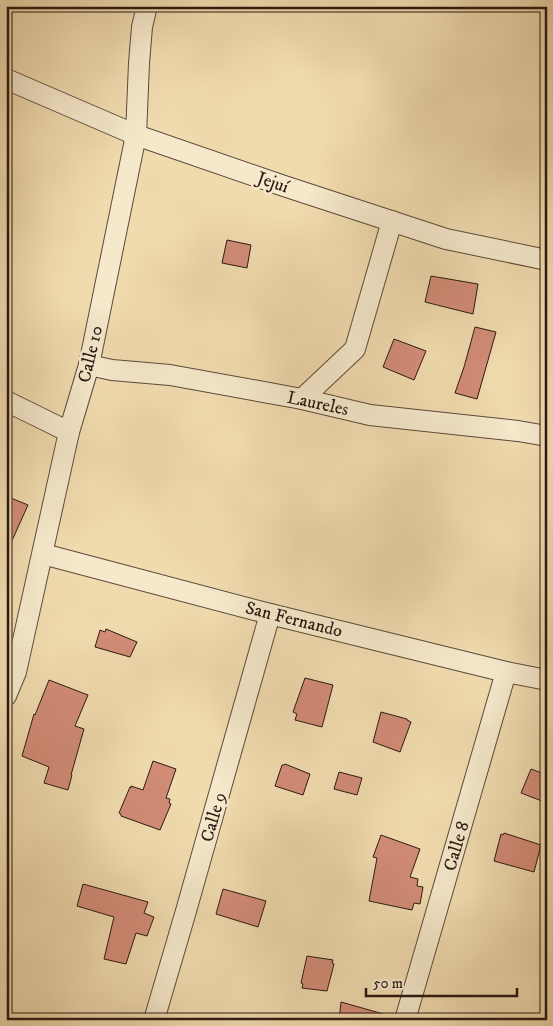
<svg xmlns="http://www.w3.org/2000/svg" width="553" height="1026" viewBox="0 0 553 1026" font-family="'IM FELL DW Pica',serif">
  <rect width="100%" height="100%" fill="#f0dbaf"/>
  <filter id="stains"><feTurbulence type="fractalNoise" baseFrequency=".004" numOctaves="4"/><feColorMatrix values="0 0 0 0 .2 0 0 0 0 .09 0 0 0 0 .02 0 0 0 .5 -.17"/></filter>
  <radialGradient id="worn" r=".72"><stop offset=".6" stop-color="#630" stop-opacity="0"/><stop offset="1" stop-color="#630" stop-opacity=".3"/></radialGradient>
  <g fill="#d28c77" stroke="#2b1913">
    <path d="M227 240 251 245 247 268 222 263Z"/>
    <path d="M431 276 478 284 473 314 425 302Z"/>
    <path d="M475 327 496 332 477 399 455 393 464 367Z"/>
    <path d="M394 339 426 351 414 380 383 367Z"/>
    <path d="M6 496 28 505 6 554Z"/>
    <path d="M106 629 137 642 130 657 95 647 100 630 105 632Z"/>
    <path d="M305 678 333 685 322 727 295 720 297 714 293 712Z"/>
    <path d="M49 680 88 695 75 726 84 729 71 775H72L68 790 44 783 49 767 22 756 34 714 35 715Z"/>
    <path d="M381 712 407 719V720L411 722 400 752 373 742Z"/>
    <path d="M153 761 176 769 166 798 170 799 169 803 171 804 160 830 121 816V814L119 813 130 787 131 788V786L143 790Z"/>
    <path d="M285 764 310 774 303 795 275 786 282 765H284Z"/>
    <path d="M531 769 547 775V803L521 793Z"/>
    <path d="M339 772 362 778 357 795 334 789Z"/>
    <path d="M504 833 541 845 534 872 494 861 501 834 503 835Z"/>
    <path d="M381 835 420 849 410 877 418 879 417 886 423 887 420 904 414 903 412 910 369 901 377 858 373 857Z"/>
    <path d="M83 884 148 902 144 913 154 917 147 936 136 933 126 964 104 959 114 917 77 906Z"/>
    <path d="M223 889 266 901 258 927 216 914Z"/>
    <path d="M307 956 333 960 332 963 334 964 327 991 302 988 303 984 301 983Z"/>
    <path d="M341 1002 387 1015 386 1020H339Z"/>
  </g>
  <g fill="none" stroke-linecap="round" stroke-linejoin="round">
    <defs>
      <g id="minor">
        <path d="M6 79 136 135 284 186 446 239 547 260"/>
        <path d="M89 365 112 370 170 375 302 399 370 415 518 431 547 436"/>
        <path d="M302 399 355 349 392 221"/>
        <path d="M6 401 69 432"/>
        <path d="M43 554 270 614 506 672 547 680"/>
        <path d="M6 696 16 672 69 432 89 365 136 135 139 63 142 27 147 6"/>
        <path d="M154 1020 186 911 270 614"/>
        <path d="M405 1020 506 672"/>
      </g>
    </defs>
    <use href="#minor" stroke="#5c4a3a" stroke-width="22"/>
    <use href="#minor" stroke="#f5e8cb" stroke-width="20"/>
  </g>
  <g text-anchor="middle" stroke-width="5" stroke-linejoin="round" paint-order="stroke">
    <g font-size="18" fill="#2b1913" stroke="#f5e8cb">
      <text transform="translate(273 182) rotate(19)" y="6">Jejuí</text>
      <text transform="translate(90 354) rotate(-77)" y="6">Calle 10</text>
      <text transform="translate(318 403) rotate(12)" y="6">Laureles</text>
      <text transform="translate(294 619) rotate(14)" y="6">San Fernando</text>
      <text transform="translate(213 817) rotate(-74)" y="6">Calle 9</text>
      <text transform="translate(456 846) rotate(-74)" y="6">Calle 8</text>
    </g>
  </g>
  <rect width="553" height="1026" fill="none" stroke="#f0dbaf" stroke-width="25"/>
  <rect x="8" y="8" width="538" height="1011" fill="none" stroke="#2b1913" stroke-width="2.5"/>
  <rect x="12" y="12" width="528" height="1001" fill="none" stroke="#2b1913"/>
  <path d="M366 988v8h151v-8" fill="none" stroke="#2b1913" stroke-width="2.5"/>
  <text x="373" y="988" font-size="15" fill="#2b1913" stroke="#f5e8cb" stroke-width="4" paint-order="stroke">50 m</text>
  <rect width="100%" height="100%" filter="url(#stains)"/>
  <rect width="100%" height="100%" fill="url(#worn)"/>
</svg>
